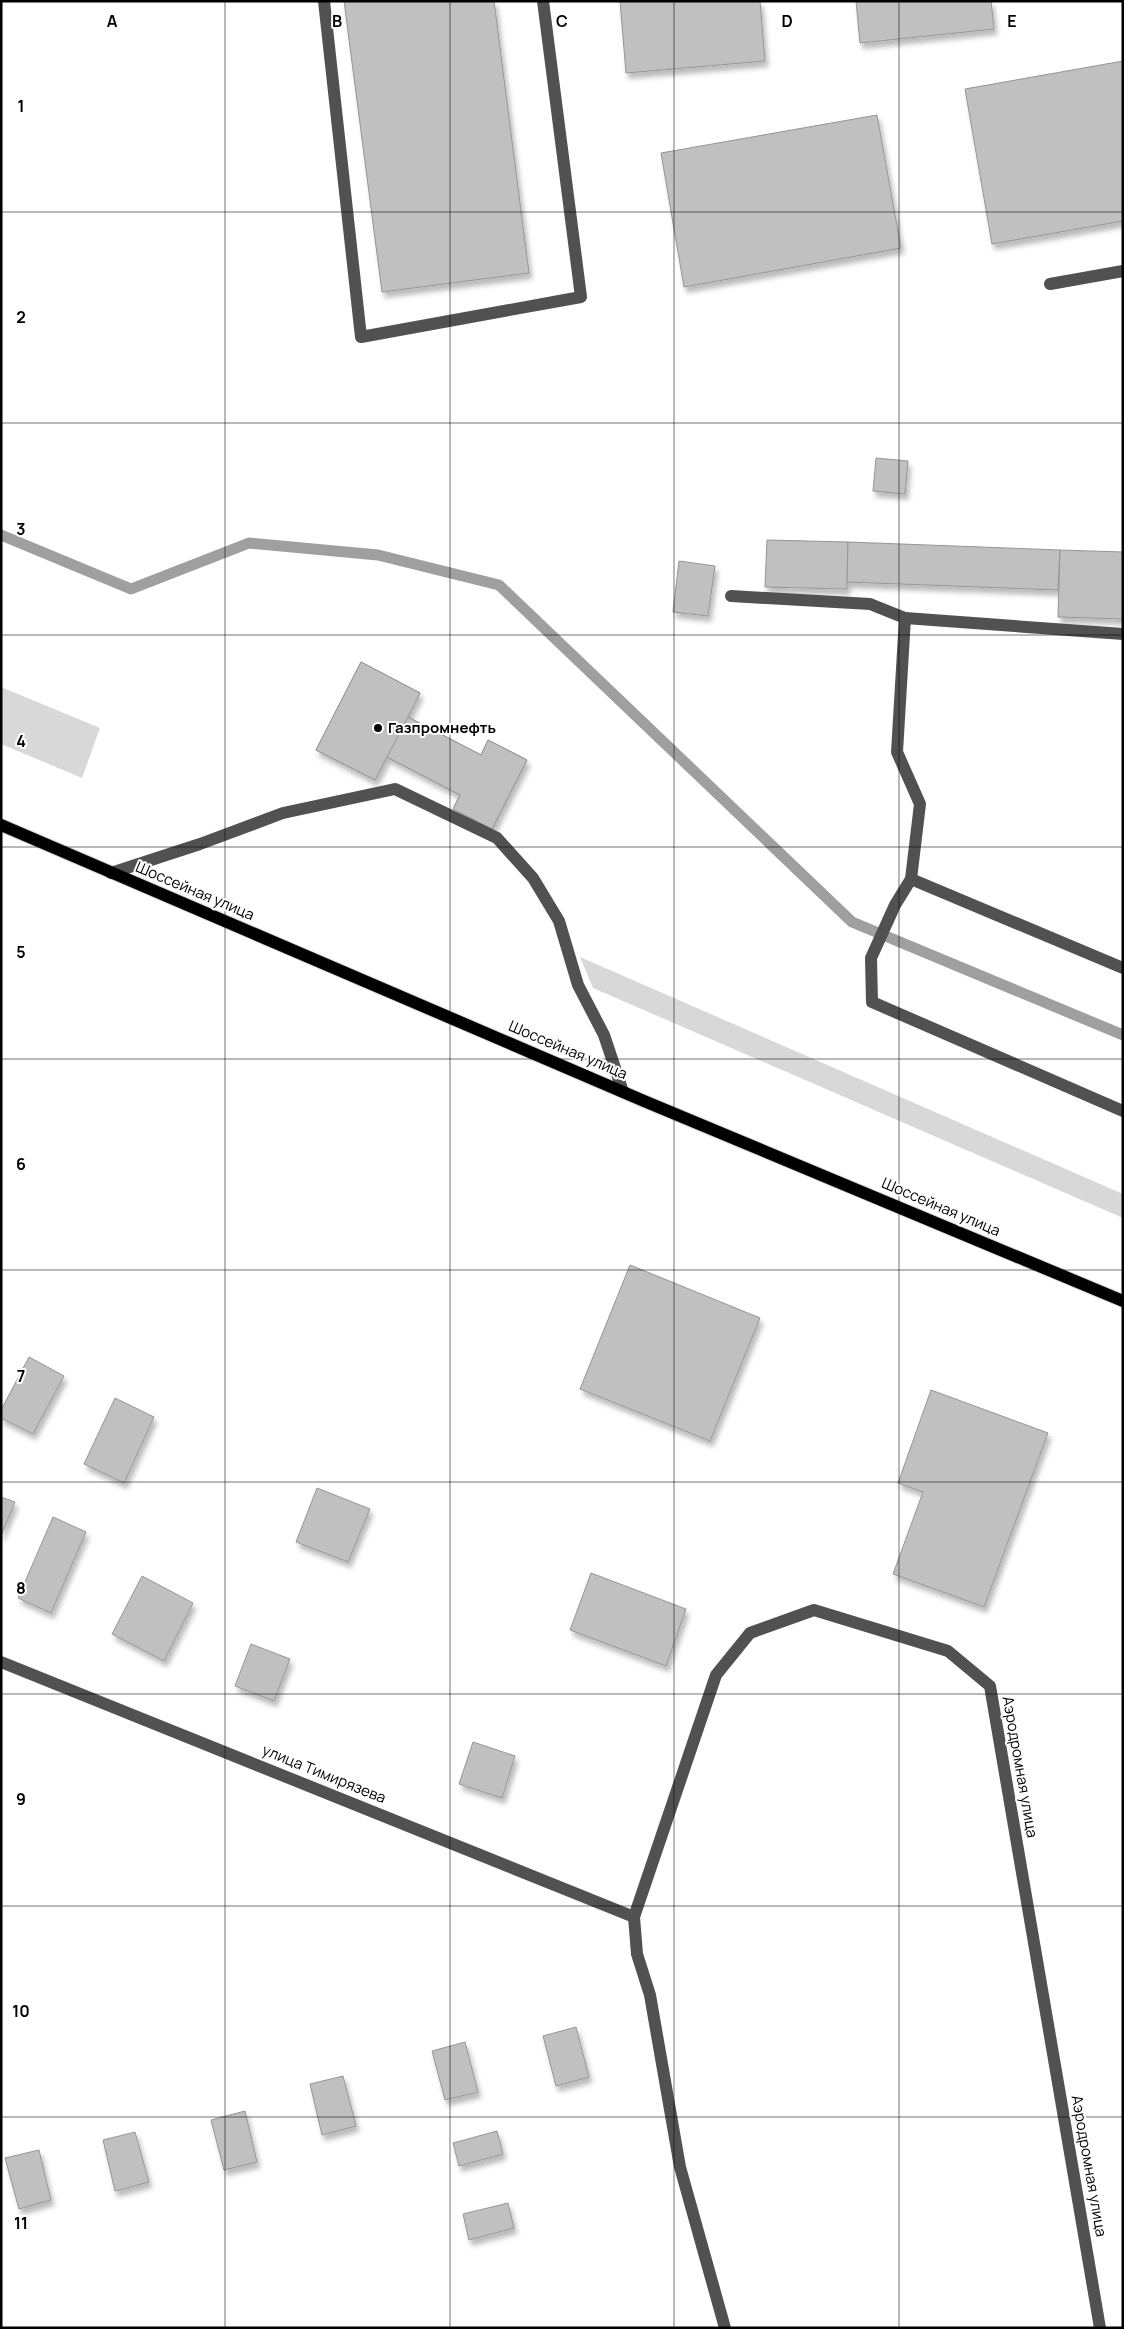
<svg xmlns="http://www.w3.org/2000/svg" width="1124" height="2329" viewBox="0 0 1124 2329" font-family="Manrope,sans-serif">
  <defs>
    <filter id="shadow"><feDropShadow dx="3" dy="5.5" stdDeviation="2.5" flood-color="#0004"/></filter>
  </defs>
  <rect width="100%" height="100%" fill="#fff"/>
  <g fill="#d8d8d8">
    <path d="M1 687 100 728 82 778 1 744Z"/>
    <path d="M580 957 1123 1194V1218L593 988Z"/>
  </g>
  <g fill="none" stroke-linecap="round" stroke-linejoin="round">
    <path stroke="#9f9f9f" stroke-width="11" d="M1 535 131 589 249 543 378 555 499 585 852 922 1123 1035"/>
  </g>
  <g fill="#c0c0c0" stroke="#959595" filter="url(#shadow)">
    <path d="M344 1H494L529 273 382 292Z"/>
    <path d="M620 1H760L765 61 626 73Z"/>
    <path d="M856 1H991L994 29 860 43Z"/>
    <path d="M1123 61V221L992 244 965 89Z"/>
    <path d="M877 115 901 248 684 287 661 153Z"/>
    <path d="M876 458 908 461 905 494 873 491Z"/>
    <path d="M767 540 848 542 847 589 765 587Z"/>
    <path d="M848 542 1060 550 1058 590 847 582Z"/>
    <path d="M1060 550 1123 552V619L1058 617Z"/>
    <path d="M679 561 715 566 708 616 673 612Z"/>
    <path d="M361 662 420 693 375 780 316 750Z"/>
    <path d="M361 662 420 693 408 717 481 755 488 740 527 760 492 829 453 809 460 795 387 757 375 780 316 750Z"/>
    <path d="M408 717 481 755 488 740 527 760 492 829 453 809 460 795 387 757Z"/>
    <path d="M630 1265 760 1318 710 1441 580 1389Z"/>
    <path d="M29 1357 64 1376 33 1434 1 1418V1410Z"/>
    <path d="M931 1390 1048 1433 984 1607 893 1574 923 1492 898 1483Z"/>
    <path d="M115 1398 154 1417 124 1483 84 1464Z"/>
    <path d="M317 1488 370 1509 348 1562 296 1542Z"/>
    <path d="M1 1497 15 1502 1 1536Z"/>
    <path d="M53 1517 86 1532 51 1613 18 1598Z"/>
    <path d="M591 1573 686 1609 666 1666 570 1630Z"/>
    <path d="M142 1576 193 1603 164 1661 112 1634Z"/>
    <path d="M251 1644 290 1659 274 1701 235 1686Z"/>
    <path d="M473 1742 515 1756 502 1798 459 1784Z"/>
    <path d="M576 2027 589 2077 556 2086 543 2036Z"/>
    <path d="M465 2042 478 2092 445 2100 432 2051Z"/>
    <path d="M343 2076 356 2126 322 2135 310 2084Z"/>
    <path d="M245 2111 257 2162 224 2170 211 2120Z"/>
    <path d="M497 2131 503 2154 459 2166 453 2143Z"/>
    <path d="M135 2132 149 2182 115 2191 103 2140Z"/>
    <path d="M39 2150 51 2200 19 2209 5 2158Z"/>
    <path d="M508 2203 514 2228 469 2240 463 2214Z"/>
  </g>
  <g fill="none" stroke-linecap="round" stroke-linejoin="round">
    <defs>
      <path id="major" d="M1 825 644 1101 1123 1301"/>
    </defs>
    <use href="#major" stroke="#dbdbdb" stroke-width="14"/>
    <g stroke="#515151" stroke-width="12">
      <path d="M324 1 361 337 581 297 543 1"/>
      <path d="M1050 284 1123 271"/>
      <path d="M731 596 870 604 905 618 897 752 920 804 911 879 895 905 871 958 872 1002 1123 1111"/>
      <path d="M905 618 1123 634"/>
      <path d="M111 873 200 844 283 813 395 789 497 838 533 878 559 921 578 985 604 1035 623 1092"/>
      <path d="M911 879 1123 968"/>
      <path d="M1 1662 634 1917"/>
      <path d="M725 2328 680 2167 650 1995 637 1954 634 1917 716 1675 750 1633 814 1610 948 1651 990 1686 1100 2328"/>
    </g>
    <use href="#major" stroke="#000" stroke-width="12"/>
  </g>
  <path fill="none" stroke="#000" stroke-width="1" stroke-opacity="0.55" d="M225 1V2328M450 1V2328M674 1V2328M899 1V2328M1 212H1123M1 423H1123M1 635H1123M1 847H1123M1 1059H1123M1 1270H1123M1 1482H1123M1 1694H1123M1 1906H1123M1 2117H1123"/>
  <circle fill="#000" stroke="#fff" stroke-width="2" cx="378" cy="728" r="5"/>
  <g text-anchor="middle" stroke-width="4" stroke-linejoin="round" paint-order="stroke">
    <g font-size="15" font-weight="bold" fill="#000" stroke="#fff" text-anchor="start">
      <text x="388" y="733">Газпромнефть</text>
    </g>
    <g font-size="15" fill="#000" stroke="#fff">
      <text transform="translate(195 891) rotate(23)" y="5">Шоссейная улица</text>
      <text transform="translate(568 1050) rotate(23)" y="5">Шоссейная улица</text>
      <text transform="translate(941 1207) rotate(23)" y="5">Шоссейная улица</text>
      <text transform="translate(1020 1767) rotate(80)" y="5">Аэродромная улица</text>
      <text transform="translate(324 1774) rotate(22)" y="5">улица Тимирязева</text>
      <text transform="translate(1089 2166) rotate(80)" y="5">Аэродромная улица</text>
    </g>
  </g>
  <g font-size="16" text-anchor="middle" font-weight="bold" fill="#000" stroke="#fff" stroke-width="4" stroke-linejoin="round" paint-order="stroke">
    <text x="112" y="27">A</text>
    <text x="337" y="27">B</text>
    <text x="562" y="27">C</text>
    <text x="787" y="27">D</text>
    <text x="1012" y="27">E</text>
    <text x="21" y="112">1</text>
    <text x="21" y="323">2</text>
    <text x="21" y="535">3</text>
    <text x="21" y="747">4</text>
    <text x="21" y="958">5</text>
    <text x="21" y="1170">6</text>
    <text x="21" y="1382">7</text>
    <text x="21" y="1594">8</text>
    <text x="21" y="1805">9</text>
    <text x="21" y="2017">10</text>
    <text x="21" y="2229">11</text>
  </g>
  <rect width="1124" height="2329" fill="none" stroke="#000000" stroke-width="5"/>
</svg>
